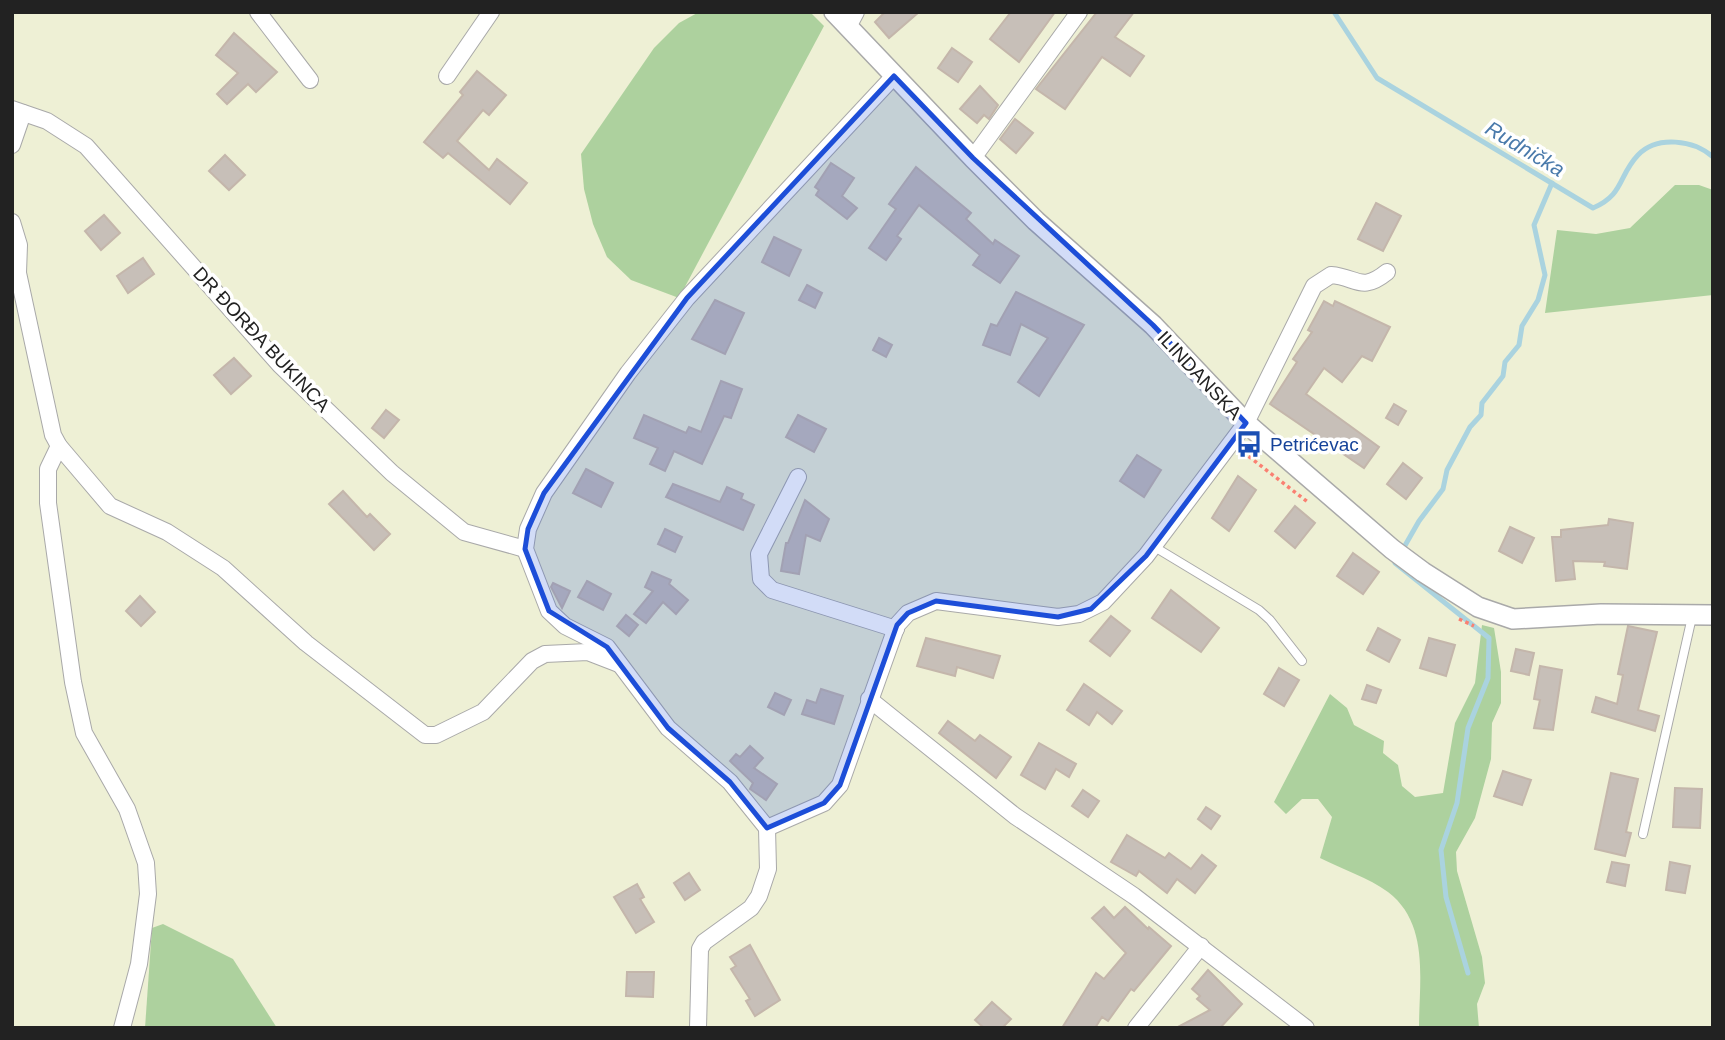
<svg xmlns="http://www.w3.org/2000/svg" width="1725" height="1040" viewBox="0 0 1725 1040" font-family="Arial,sans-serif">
  <rect width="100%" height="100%" fill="#f2efe9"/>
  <rect fill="#eef0d5" x="12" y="12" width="1701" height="1016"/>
  <g fill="#add19e">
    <path d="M699 12H810L824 26 679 298 631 280 607 257 593 224 584 189 581 154 654 48 679 23Z"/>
    <path d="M1675 185H1699L1713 190V295L1545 313 1557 230 1596 234 1630 228Z"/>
    <path d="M1482 625 1494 628 1501 672V703L1492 723 1491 759 1475 818 1456 852 1457 871 1482 957 1485 983 1477 1004 1479 1028H1419C1419 981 1430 924 1388 892 1369 878 1342 869 1320 858L1332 817 1318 799H1302L1286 814 1274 802 1330 694 1347 708 1354 725 1384 741 1383 753 1398 765 1402 786 1415 797 1443 793 1455 723 1475 683Z"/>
    <path d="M163 924 233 959 277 1028H145L152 928Z"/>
  </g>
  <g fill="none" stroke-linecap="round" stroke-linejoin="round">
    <g stroke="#aad3df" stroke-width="5">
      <path d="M1334 12 1377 78 1593 208C1624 195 1618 176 1638 155 1657 135 1694 140 1713 157"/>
      <path d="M1468 973 1446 897 1441 850 1457 803 1468 728 1488 678 1489 638 1395 563 1419 521 1443 489 1447 470 1470 427 1481 415 1482 403 1503 376 1505 362 1519 345 1522 326 1538 300 1545 275 1534 225 1552 183"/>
    </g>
  </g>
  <g fill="#c7bfb8" stroke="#c4b6ab" stroke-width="2">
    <path d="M885 12H919L889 38 875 22Z"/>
    <path d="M1011 12H1055L1019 62 990 39Z"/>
    <path d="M1097 12H1134L1115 37 1144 56 1130 76 1102 57 1065 109 1036 89Z"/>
    <path d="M234 33 277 72 256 92 248 84 227 104 217 94 238 73 216 55Z"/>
    <path d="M952 48 972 62 958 82 938 68Z"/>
    <path d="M477 71 506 95 489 115 483 110 457 141 489 170 497 159 527 183 510 204 448 153 443 158 424 142 463 95 460 92Z"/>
    <path d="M980 86 998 105 989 119 984 115 977 123 960 109Z"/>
    <path d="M1015 119 1033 133 1016 153 1000 139Z"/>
    <path d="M225 155 245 175 229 190 209 171Z"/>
    <path d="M831 163 854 178 842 196 857 208 847 219 816 195 819 190 815 187Z"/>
    <path d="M916 167 971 213 966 219 993 244 995 240 1019 256 1000 283 973 265 980 255 919 205 897 236 901 239 886 260 869 248 896 209 889 204Z"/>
    <path d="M1376 203 1401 216 1383 251 1358 239Z"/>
    <path d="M104 215 120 233 101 250 85 231Z"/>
    <path d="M774 237 801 250 789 276 762 262Z"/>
    <path d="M143 258 154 274 128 293 117 276Z"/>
    <path d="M807 285 822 293 815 308 799 300Z"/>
    <path d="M1016 292 1084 325 1039 396 1018 382 1048 338 1021 324 1010 355 983 345 991 324 997 326Z"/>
    <path d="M715 300 744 313 725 354 692 339Z"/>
    <path d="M1324 301 1333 306 1335 301 1390 327 1372 361 1362 356 1342 382 1324 368 1306 394 1379 447 1364 468 1270 404 1297 362 1293 359 1312 332 1308 330Z"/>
    <path d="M879 338 892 345 886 357 873 350Z"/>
    <path d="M234 358 251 376 231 394 214 375Z"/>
    <path d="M721 381 742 389 731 418 724 416 702 464 674 451 665 471 650 464 658 448 634 438 644 415 686 433 689 427 701 432Z"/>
    <path d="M1394 404 1406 411 1398 425 1386 418Z"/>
    <path d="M386 410 399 420 384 438 372 428Z"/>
    <path d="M798 415 826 429 814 452 786 437Z"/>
    <path d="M1137 455 1161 470 1144 497 1120 481Z"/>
    <path d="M1403 463 1422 478 1406 499 1387 484Z"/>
    <path d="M586 469 613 483 601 507 573 493Z"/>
    <path d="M1238 476 1256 490 1229 531 1212 518Z"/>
    <path d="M673 484 720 502 727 487 743 494 741 499 754 505 743 530 666 497Z"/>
    <path d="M343 491 367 517 370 514 390 534 374 550 329 504Z"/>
    <path d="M805 500 829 519 820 541 806 535 799 574 781 571 786 543H788Z"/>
    <path d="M1295 506 1315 523 1295 548 1275 531Z"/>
    <path d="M1609 519 1633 523 1627 569 1604 566 1605 562 1573 561 1575 579 1556 581 1552 537H1561V530L1608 525Z"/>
    <path d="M1510 527 1534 538 1522 563 1499 551Z"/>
    <path d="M665 529 682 537 675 552 658 544Z"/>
    <path d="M1353 553 1379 572 1363 594 1337 576Z"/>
    <path d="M652 572 671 580 669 584 688 600 676 614 663 602 646 623 634 614 653 591 645 587Z"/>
    <path d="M587 581 611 594 603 610 578 597Z"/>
    <path d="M553 583 570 591 562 608 551 587Z"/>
    <path d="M1171 590 1219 628 1201 652 1152 618Z"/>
    <path d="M140 596 155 612 141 626 126 611Z"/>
    <path d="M626 615 638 625 629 636 617 626Z"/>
    <path d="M1111 616 1130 631 1110 656 1090 641Z"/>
    <path d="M1628 626 1657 632 1638 710 1659 716 1655 731 1592 712 1596 697 1617 704 1623 675 1618 674Z"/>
    <path d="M1378 628 1400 640 1389 662 1367 650Z"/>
    <path d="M926 638 1000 656 993 678 957 667 955 676 917 666Z"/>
    <path d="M1429 638 1455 645 1446 676 1420 668Z"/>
    <path d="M1516 649 1534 653 1529 675 1511 671Z"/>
    <path d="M1540 666 1562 670 1553 730 1534 728 1540 700 1534 699Z"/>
    <path d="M1279 668 1299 680 1284 706 1264 694Z"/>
    <path d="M1084 684 1122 711 1112 724 1097 712 1089 725 1067 710Z"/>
    <path d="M1367 685 1381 690 1376 703 1362 699Z"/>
    <path d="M821 689 843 696 834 724 802 714 807 700 816 703Z"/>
    <path d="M775 693 791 700 784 715 768 707Z"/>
    <path d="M948 721 975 741 980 735 1011 757 996 778 939 733Z"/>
    <path d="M1039 743 1076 764 1069 777 1056 769 1045 789 1021 775Z"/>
    <path d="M750 746 763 758 754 768 777 784 766 800 750 789 753 783 730 761 736 754 740 757Z"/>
    <path d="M1503 771 1531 780 1522 805 1494 796Z"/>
    <path d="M1611 773 1638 779 1626 832 1631 833 1625 856 1595 849Z"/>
    <path d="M1675 788 1702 789 1700 828 1673 827Z"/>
    <path d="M1083 790 1099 801 1088 817 1072 806Z"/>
    <path d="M1206 807 1220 816 1211 829 1198 819Z"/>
    <path d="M1127 835 1165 858 1169 853 1191 869 1202 855 1216 866 1195 893 1177 879 1167 893 1139 871 1136 876 1111 862Z"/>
    <path d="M1612 862 1629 865 1625 886 1607 882Z"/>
    <path d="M1670 862 1690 866 1685 893 1666 890Z"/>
    <path d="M689 873 700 890 685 900 674 883Z"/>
    <path d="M637 884 644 897 640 899 654 922 636 933 614 897Z"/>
    <path d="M1104 907 1114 918 1125 907 1148 929 1149 927 1171 946 1134 991 1131 989 1108 1021 1102 1017 1095 1028H1062L1096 973 1104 979 1126 953 1092 918Z"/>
    <path d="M750 945 780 1000 755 1016 746 1001 750 999 731 969 736 966 730 957Z"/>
    <path d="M1208 970 1242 1004 1220 1028H1176L1210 1010 1197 999 1200 996 1192 989Z"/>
    <path d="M627 972H654L653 997 626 996Z"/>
    <path d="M992 1002 1011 1019 1002 1028H984L975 1020Z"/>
  </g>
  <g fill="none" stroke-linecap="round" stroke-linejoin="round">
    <defs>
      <g id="service">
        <path d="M1153 546 1259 610 1270 620 1302 661"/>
        <path d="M1643 834 1692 617"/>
      </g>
      <g id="minor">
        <path d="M258 12 310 80"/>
        <path d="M848 27 856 12"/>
        <path d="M447 76 491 12"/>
        <path d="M12 109 47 121 86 146 280 365 392 473 464 532 525 549"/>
        <path d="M12 145 23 113"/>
        <path d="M973 158 1079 12"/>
        <path d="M12 222 19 245 18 273 53 435 59 446 110 506 167 532 223 568 306 643 425 735H436L483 712 532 661 545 654 588 652 619 664"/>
        <path d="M59 446 48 469V503L73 682 84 733 127 809 146 863 148 894 139 964 122 1028"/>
        <path d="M798 477 759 554 761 579 772 590 896 629"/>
        <path d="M869 699 1015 816 1134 896 1306 1028"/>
        <path d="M767 828 824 803 840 785 897 625 908 613 936 601 1058 617 1079 614 1103 602 1146 556 1246 423 1314 286 1331 275C1357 277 1361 293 1387 272"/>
        <path d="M698 1028 700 949 704 942 751 908 759 896 768 869 767 828 730 782 668 728 607 647 565 626 549 611 525 549 528 529 544 493 628 373 687 298 894 76"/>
        <path d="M1136 1028 1201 946"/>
      </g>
      <path id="tertiary" d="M834 12 973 158 1036 221 1153 325 1246 423 1392 549 1423 572 1478 607 1513 619 1601 614 1713 615"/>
    </defs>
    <use href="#service" stroke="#a9a9a9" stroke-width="10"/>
    <use href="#minor" stroke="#a9a9a9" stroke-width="18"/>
    <use href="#tertiary" stroke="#a9a9a9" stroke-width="22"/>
    <g stroke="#fa8072" stroke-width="3.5" stroke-dasharray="3.5 3.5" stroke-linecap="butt">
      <path d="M1243 452 1309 503"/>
      <path d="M1459 619 1474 626"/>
    </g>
    <use href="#service" stroke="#fff" stroke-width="8"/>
    <use href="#minor" stroke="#fff" stroke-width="16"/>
    <use href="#tertiary" stroke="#fff" stroke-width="19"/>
  </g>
  <path fill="#1d4ed8" fill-opacity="0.2" stroke="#1d4ed8" stroke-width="5" stroke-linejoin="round" d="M894 76 973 158 1153 325 1246 423 1146 556 1091 609 1058 617 936 601 908 613 897 625 840 785 824 803 767 828 730 782 668 728 607 647 549 611 525 549 528 529 544 493 687 298Z"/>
  <defs>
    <symbol id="bus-bare" viewBox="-9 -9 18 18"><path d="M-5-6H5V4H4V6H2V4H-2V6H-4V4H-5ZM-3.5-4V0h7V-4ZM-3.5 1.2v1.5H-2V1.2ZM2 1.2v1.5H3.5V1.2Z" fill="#1a4fb4" stroke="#fff" stroke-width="2.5" paint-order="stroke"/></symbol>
  </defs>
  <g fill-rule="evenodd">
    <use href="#bus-bare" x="1230" y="425" width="38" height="38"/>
  </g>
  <g text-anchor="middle" stroke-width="7" stroke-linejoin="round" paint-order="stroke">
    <g font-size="19" fill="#222" stroke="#fff">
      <text transform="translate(262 339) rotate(47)" y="7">DR ĐORĐA BUKINCA</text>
      <text transform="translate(1200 375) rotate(47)" y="7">ILINDANSKA</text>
    </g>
    <g font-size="19" fill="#164399" stroke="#fff" text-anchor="start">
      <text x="1270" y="451">Petrićevac</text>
    </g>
    <g font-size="21" font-style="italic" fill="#4a7aab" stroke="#fff">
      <text transform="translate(1525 149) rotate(31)" y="7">Rudnička</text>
    </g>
  </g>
  <rect width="1725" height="1040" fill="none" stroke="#222222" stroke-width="28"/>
</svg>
